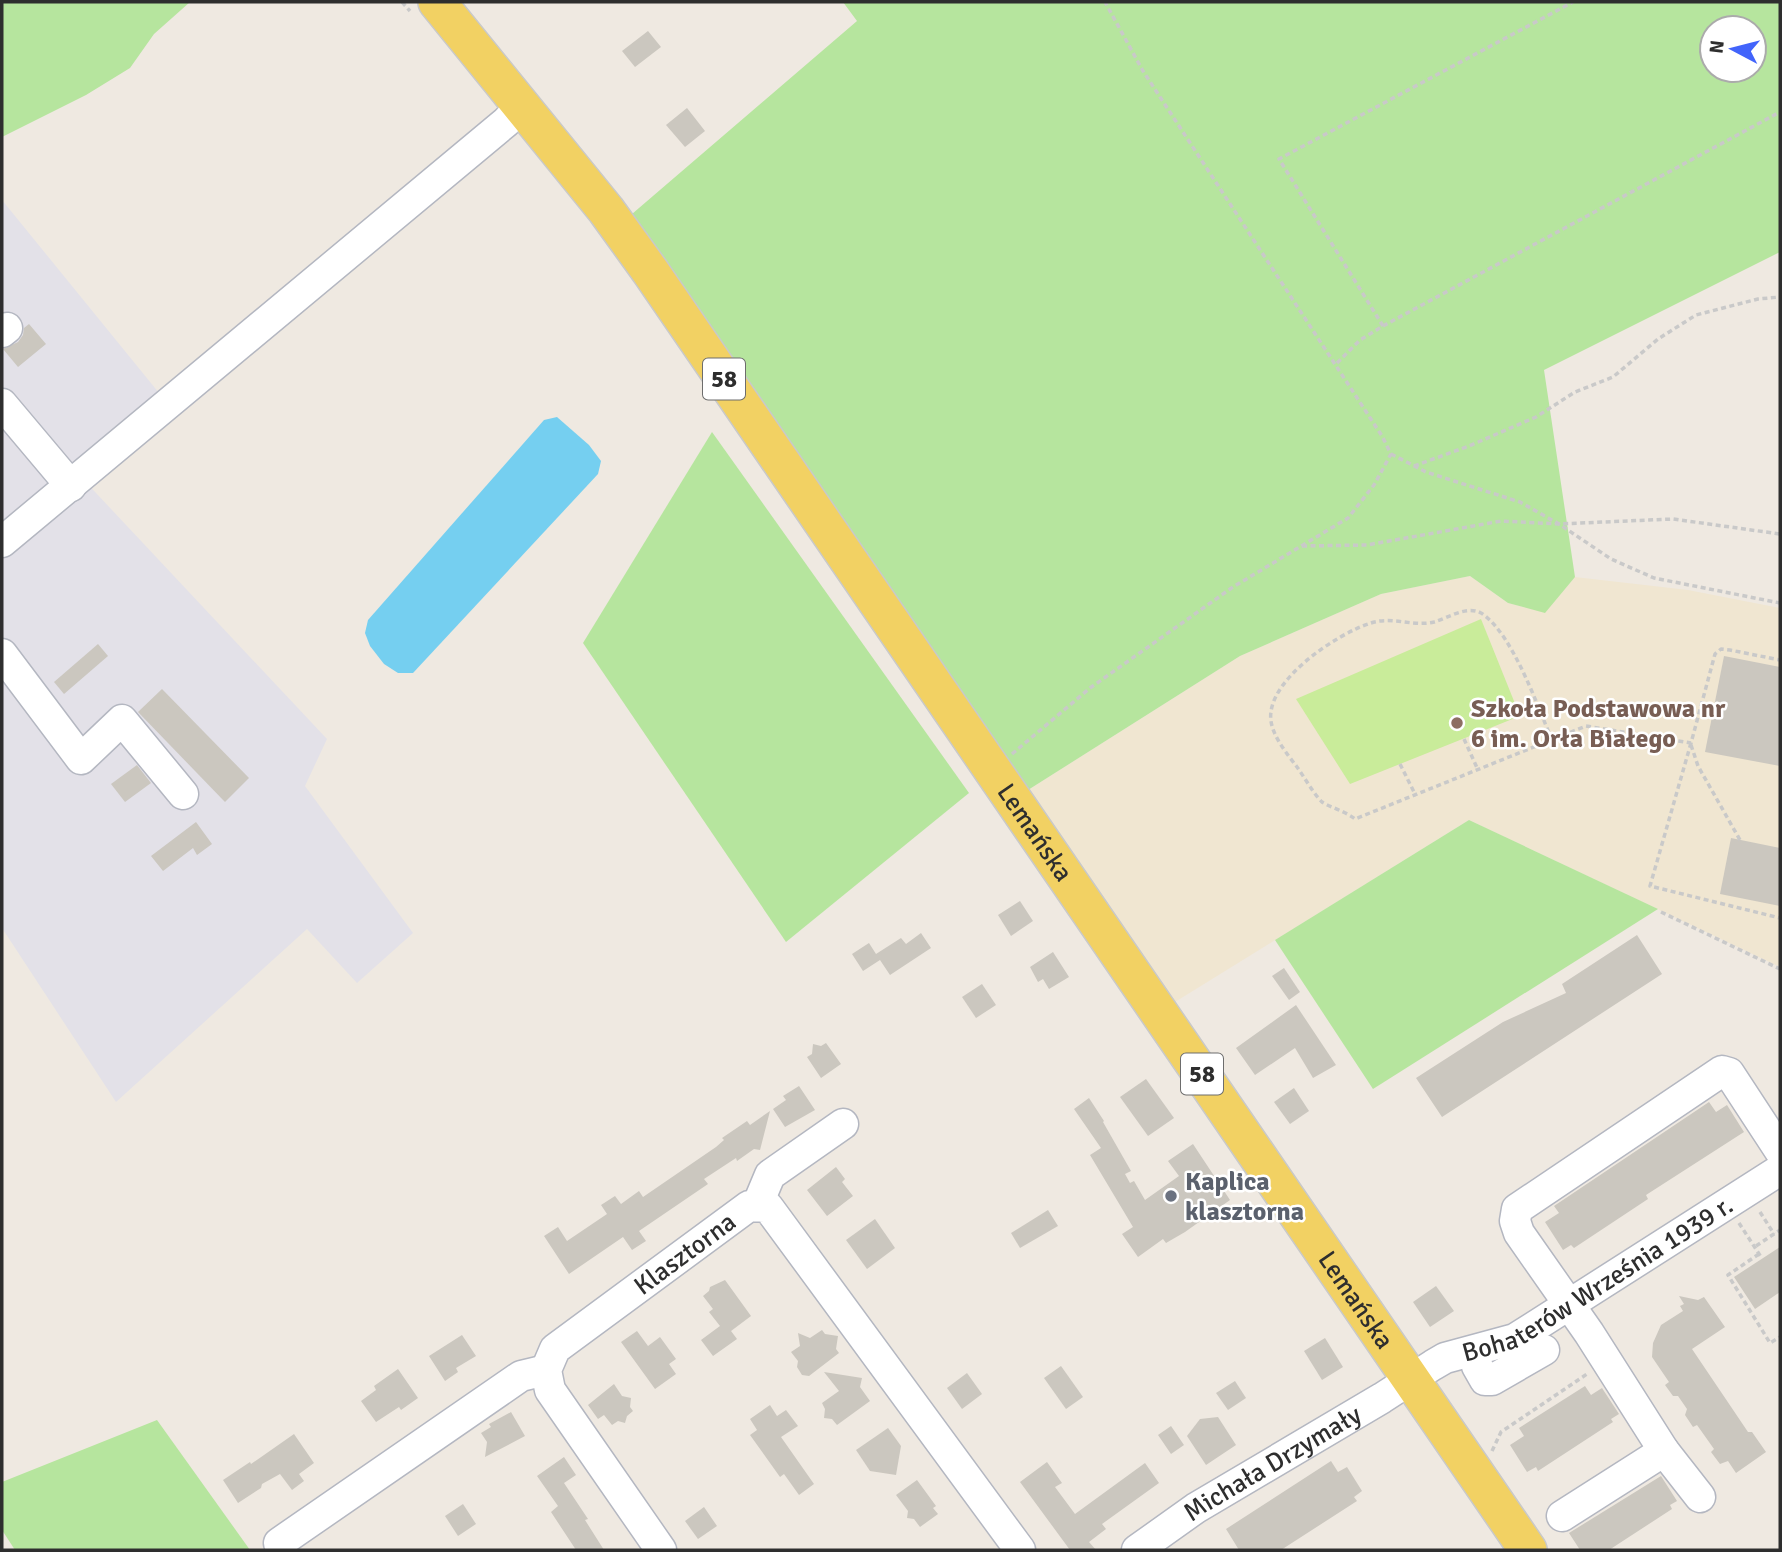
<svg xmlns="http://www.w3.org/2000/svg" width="1782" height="1552" viewBox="0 0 1782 1552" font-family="Signika,sans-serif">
  <rect width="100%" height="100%" fill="#efe9e1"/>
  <path fill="#e3e1e8" d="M2 200 168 404 81 477 327 739 305 786 413 933 357 983 307 929 116 1102 2 928Z"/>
  <path fill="#f0e6d1" d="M1470 576 1508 603 1545 612 1575 577 1688 590 1780 608V967L1469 820 1175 1002 1028 790 1240 656 1381 594Z"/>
  <g fill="#b6e59e" fill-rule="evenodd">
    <path d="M2 2H190L154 34 130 68 86 95 2 137Z"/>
    <path d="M843 2H1780V252L1544 370 1575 577 1545 613 1508 603 1470 576 1381 594 1240 656 1028 790 999 746 974 723 632 214 857 21ZM1712 28H1754V70H1712Z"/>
    <path d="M712 432 969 793 786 942 583 643Z"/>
    <path d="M1469 820 1658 909 1373 1089 1275 940Z"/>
    <path d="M157 1420 250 1550H15L2 1530V1482Z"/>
  </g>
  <path fill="#c9ec9a" d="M1481 619 1520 716 1350 784 1296 699Z"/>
  <path fill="#75cff0" d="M557 417 589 445 601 461 598 474 413 673H398L384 664 370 646 365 633 368 620 544 420Z"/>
  <g fill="#cbc7bf">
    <path d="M648 31 661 47 635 67 622 51Z"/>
    <path d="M687 108 705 131 685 147 666 125Z"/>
    <path d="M29 324 46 344 18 367 3 349 18 342 23 335 24 328Z"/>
    <path d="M98 644 108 656 64 694 54 682Z"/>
    <path d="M1724 656 1780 667V766L1705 752Z"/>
    <path d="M162 689 249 778 225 802 138 712Z"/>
    <path d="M137 765 151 783 125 802 111 784Z"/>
    <path d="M196 822 212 844 197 855 193 848 163 871 151 856Z"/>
    <path d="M1731 838 1780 848V906L1720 894Z"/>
    <path d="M1020 901 1033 921 1011 936 998 915Z"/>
    <path d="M921 933 931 948 890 975 880 960 863 971 852 954 869 943 876 954 901 938 906 944Z"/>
    <path d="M1637 935 1662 974 1442 1117 1416 1078 1503 1022 1566 993 1562 984Z"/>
    <path d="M1053 952 1069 977 1049 989 1043 979 1038 982 1030 967Z"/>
    <path d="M1284 968 1300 992 1289 1000 1272 976Z"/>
    <path d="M982 984 996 1005 976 1018 962 997Z"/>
    <path d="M1296 1005 1336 1065 1313 1078 1295 1048 1255 1075 1236 1048Z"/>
    <path d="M826 1043 841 1064 821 1078 807 1057 812 1054 813 1044 821 1046Z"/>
    <path d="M1146 1079 1174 1118 1148 1136 1120 1097Z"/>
    <path d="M799 1086 815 1110 785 1127 773 1109 786 1100 783 1096Z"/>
    <path d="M1294 1088 1309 1111 1290 1124 1274 1102Z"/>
    <path d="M1089 1098 1104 1121 1103 1122 1131 1171 1125 1174 1130 1183 1134 1181 1145 1200 1179 1176 1168 1161 1193 1144 1230 1200 1185 1232 1166 1243 1163 1239 1138 1257 1122 1234 1133 1227 1090 1155 1101 1148 1074 1109Z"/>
    <path d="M1709 1102 1716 1112 1727 1105 1744 1132 1646 1195 1648 1199 1574 1248 1571 1245 1563 1250 1545 1222 1559 1213 1554 1206Z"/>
    <path d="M770 1111 760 1150 754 1149 737 1161 736 1158 704 1179 708 1184 639 1231 646 1241 632 1250 623 1237 569 1274 544 1236 558 1227 567 1241 607 1214 601 1205 615 1196 621 1204 639 1191 643 1197 716 1147 724 1140 722 1138 747 1121 750 1125Z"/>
    <path d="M836 1167 845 1179 842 1182 853 1196 827 1216 807 1190Z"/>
    <path d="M1048 1210 1058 1226 1020 1248 1011 1233Z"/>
    <path d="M875 1219 895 1248 867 1269 846 1240Z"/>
    <path d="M1780 1247V1292L1755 1309 1734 1277Z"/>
    <path d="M725 1280 751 1316 731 1331 737 1339 713 1356 701 1340 720 1326 709 1312 713 1309 703 1296 709 1291 710 1287Z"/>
    <path d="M1436 1286 1454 1311 1430 1327 1413 1302Z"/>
    <path d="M1679 1296 1698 1300 1704 1297 1725 1327 1692 1349 1748 1432H1752L1766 1452 1736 1473 1728 1461 1720 1464 1711 1452 1714 1449 1697 1425 1693 1427 1685 1415 1687 1409 1678 1396H1673L1665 1385 1669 1382 1652 1357 1653 1343 1661 1325 1683 1311 1680 1306 1684 1304Z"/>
    <path d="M822 1330 825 1334 838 1336 836 1349 839 1353 809 1376 802 1375 797 1367 798 1361 791 1352 800 1346 798 1333 810 1338Z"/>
    <path d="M637 1331 648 1346 660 1337 676 1359 669 1364 676 1374 655 1389 621 1342Z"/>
    <path d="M462 1335 476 1356 456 1368 458 1372 445 1381 429 1356Z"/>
    <path d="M1325 1338 1343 1367 1322 1380 1304 1351Z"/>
    <path d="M1061 1366 1083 1397 1066 1409 1044 1378Z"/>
    <path d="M398 1369 418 1398 401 1410 399 1407 376 1422 361 1401 376 1390 374 1386Z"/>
    <path d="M824 1372 862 1378 860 1387 870 1401 837 1425 832 1419 824 1418 825 1409 822 1403 839 1391Z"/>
    <path d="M967 1373 982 1394 962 1409 947 1388Z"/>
    <path d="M1235 1381 1246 1398 1228 1410 1216 1393Z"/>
    <path d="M614 1384 622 1396 631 1398 630 1407 633 1411 627 1416 625 1423 618 1421 612 1425 604 1415 598 1419 588 1405Z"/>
    <path d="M1585 1386 1591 1395 1602 1388 1619 1414 1611 1419 1613 1422 1538 1471 1536 1467 1527 1472 1510 1445 1524 1436 1519 1428Z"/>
    <path d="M770 1405 777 1416 786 1410 798 1426 781 1437 814 1484 799 1495 784 1474 780 1477 750 1435 757 1430 750 1419Z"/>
    <path d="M511 1412 525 1436 485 1457 487 1442 481 1433 491 1427 489 1424Z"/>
    <path d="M1218 1417 1236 1445 1206 1465 1187 1436 1200 1419Z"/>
    <path d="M1171 1426 1184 1445 1171 1454 1158 1435Z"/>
    <path d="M888 1428 901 1446 896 1475 870 1471 856 1450Z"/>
    <path d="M294 1434 314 1463 299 1474 304 1481 292 1490 280 1474 262 1484 261 1488 238 1503 223 1480 250 1462 251 1464Z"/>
    <path d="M564 1457 576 1475 564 1483 588 1519 585 1520 604 1550H576L551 1512 558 1506 537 1476Z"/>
    <path d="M1331 1461 1338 1472 1347 1467 1362 1491 1354 1497 1357 1501 1281 1550H1239L1226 1529Z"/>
    <path d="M1047 1462 1062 1483 1055 1487 1075 1514 1145 1463 1159 1483 1102 1524 1106 1529 1089 1542 1096 1550H1070L1020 1482Z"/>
    <path d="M1661 1476 1677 1501 1670 1505 1672 1509 1609 1550H1580L1569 1533Z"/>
    <path d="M917 1480 936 1506 933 1508 938 1514 920 1527 914 1519 907 1518 908 1511 896 1495Z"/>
    <path d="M463 1504 476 1524 458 1536 445 1516Z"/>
    <path d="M704 1507 717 1526 698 1539 685 1521Z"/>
  </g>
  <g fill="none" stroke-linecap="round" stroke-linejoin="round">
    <defs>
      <g id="minor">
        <path d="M2 332 7 328"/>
        <path d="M2 404 71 486"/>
        <path d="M2 542 506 122 522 105"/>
        <path d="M2 654 81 759 122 720 183 794"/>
        <path d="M757 1206 770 1175 843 1124"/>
        <path d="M1474 1352 1477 1366 1485 1380H1492L1544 1350"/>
        <path d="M1700 1497 1664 1451 1589 1333 1519 1233 1515 1221 1517 1209 1722 1071 1729 1073 1780 1151"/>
        <path d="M1562 1516 1664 1451"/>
        <path d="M279 1543 521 1376 546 1370"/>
        <path id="s1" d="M661 1550 550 1390 546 1370 555 1349 749 1206 768 1207 1020 1550"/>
        <path id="s2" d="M1137 1550 1196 1508 1382 1398 1433 1365 1445 1358 1515 1339 1780 1170"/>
      </g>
      <g id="major">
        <path id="s3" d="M437 2 606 210 650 271 1528 1550"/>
      </g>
    </defs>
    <use href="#minor" stroke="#b4b7c1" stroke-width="33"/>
    <use href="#major" stroke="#c9c9c9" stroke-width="40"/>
    <g stroke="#c9c9c9" stroke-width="3.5" stroke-dasharray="5 3.5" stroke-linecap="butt">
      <path d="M402 2 410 11"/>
      <path d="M1383 326 1279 159 1573 2"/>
      <path d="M1337 363 1360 340 1383 326 1780 112"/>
      <path d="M1391 454 1426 472 1520 502 1559 524 1673 519 1780 534"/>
      <path d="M1414 466 1469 446 1536 417 1575 392 1613 377 1658 339 1696 315 1758 299 1780 297"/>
      <path d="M1302 546 1367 545 1501 521 1559 524 1611 559 1654 578 1780 603"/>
      <path d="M1464 739 1478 770"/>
      <path d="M1552 740C1537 705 1514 638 1484 615 1469 603 1449 618 1434 622 1412 627 1392 616 1371 623 1338 633 1265 681 1271 721 1273 737 1288 755 1297 767 1305 778 1313 793 1322 802 1329 807 1345 811 1355 819L1586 726 1691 743 1715 654 1721 649 1730 650 1780 660"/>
      <path d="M1691 743 1650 886 1780 918"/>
      <path d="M1691 745 1698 766 1740 840"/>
      <path d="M1012 754 1090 688 1233 587 1348 518 1374 485 1391 454 1382 436 1143 71 1105 2"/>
      <path d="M1400 764 1416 796"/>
      <path d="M1661 912 1780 969"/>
      <path d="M1760 1212 1774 1234"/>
      <path d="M1739 1223 1761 1257"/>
      <path d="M1756 1246 1780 1230"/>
      <path d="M1759 1254 1728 1275 1770 1343 1780 1337"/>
      <path d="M1492 1451 1501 1432 1587 1374"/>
    </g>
    <use href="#minor" stroke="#fff" stroke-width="30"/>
    <use href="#major" stroke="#f2d163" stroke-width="37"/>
  </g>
  <circle fill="#8d6e63" stroke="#fff" stroke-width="2.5" cx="1457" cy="723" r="7"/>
  <circle fill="#6b7280" stroke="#fff" stroke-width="2.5" cx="1171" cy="1196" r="7"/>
  <g text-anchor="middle" stroke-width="5" stroke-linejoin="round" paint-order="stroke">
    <g fill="#fff" stroke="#6d6d6d" stroke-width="2">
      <rect x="703" y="358.5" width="42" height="41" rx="5"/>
      <rect x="1181" y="1053.5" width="42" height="41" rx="5"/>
    </g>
    <g font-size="24" font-weight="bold" fill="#2e2e2e">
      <text x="724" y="387">58</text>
      <text x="1202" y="1082">58</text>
    </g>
    <g font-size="26" font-weight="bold" fill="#785e54" stroke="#fff" text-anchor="start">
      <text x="1471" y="717">Szkoła Podstawowa nr<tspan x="1471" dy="30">6 im. Orła Białego</tspan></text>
    </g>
    <g font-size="26" fill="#2e2e2e" stroke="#fff">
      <text dy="9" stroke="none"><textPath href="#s3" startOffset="1024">Lemańska</textPath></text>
      <text dy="9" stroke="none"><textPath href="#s1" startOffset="399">Klasztorna</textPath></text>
      <text dy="9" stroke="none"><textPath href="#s2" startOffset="536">Bohaterów Września 1939 r.</textPath></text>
      <text dy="9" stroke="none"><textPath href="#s3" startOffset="1591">Lemańska</textPath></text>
      <text dy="9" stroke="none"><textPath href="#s2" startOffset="161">Michała Drzymały</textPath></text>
    </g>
    <g font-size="26" font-weight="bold" fill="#5b616d" stroke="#fff" text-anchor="start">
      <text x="1185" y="1190">Kaplica<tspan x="1185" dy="30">klasztorna</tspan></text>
    </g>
  </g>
  <rect width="1782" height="1552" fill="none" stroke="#2e2e2e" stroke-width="7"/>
  <g transform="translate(1733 49) rotate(277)"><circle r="33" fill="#ffffff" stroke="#ababab" stroke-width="2"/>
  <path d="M0-5L12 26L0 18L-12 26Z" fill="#4264fb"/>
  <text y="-10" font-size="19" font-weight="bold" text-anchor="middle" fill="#2e2e2e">N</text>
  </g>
</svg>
